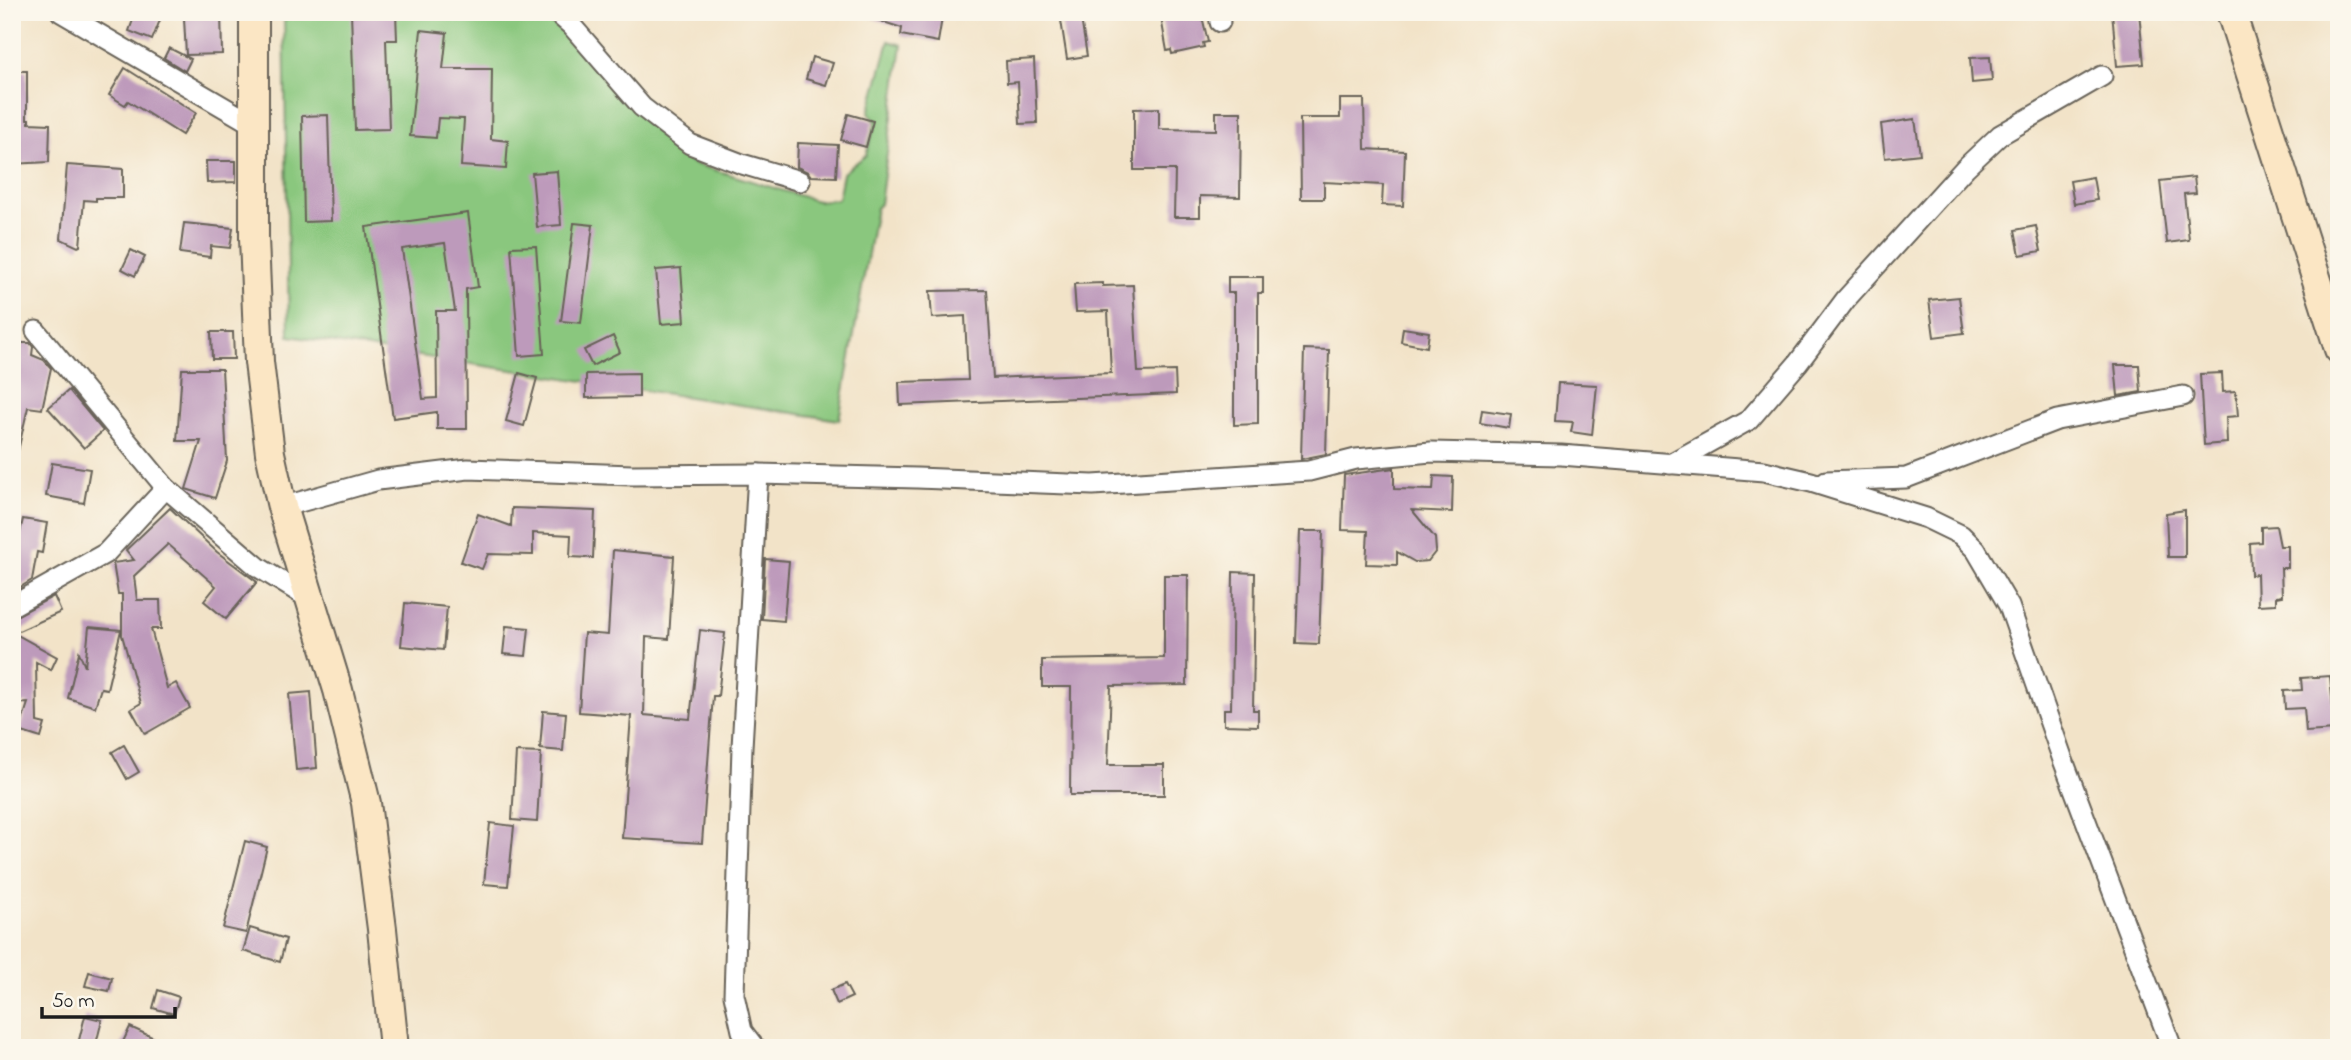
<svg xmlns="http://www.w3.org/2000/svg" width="2351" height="1060" viewBox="0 0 2351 1060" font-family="'Indie Flower',sans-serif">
  <rect width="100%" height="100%" fill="#fbf7ec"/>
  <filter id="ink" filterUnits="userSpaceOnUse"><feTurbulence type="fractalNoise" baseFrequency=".0143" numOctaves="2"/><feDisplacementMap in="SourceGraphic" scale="14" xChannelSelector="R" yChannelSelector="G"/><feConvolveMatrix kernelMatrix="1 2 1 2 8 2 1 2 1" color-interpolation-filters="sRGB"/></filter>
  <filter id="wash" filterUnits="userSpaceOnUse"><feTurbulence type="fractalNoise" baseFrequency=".00686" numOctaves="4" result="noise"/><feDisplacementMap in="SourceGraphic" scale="28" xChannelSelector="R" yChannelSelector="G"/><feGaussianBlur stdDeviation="1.57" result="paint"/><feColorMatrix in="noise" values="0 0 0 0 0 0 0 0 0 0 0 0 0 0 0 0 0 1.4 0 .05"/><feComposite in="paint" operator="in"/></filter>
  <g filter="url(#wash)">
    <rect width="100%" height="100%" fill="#f2e3c8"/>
    <path fill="#8ac77e" stroke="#53724d" stroke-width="2" d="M284 12H539L594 59 692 163 817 201 838 199 843 173 866 155 876 121 869 113 889 41 902 45 880 204 876 208 839 420 289 336Z"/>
    <g id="blocks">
      <g fill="#bd9abb" fill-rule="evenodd">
        <path d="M136 12H154L162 15 152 40 129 31Z"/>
        <path d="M188 12H221L222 54 186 55 184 18H188Z"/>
        <path d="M351 12H396L397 40H386L389 129 355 130Z"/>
        <path d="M862 12H943L938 42 901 35 902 28 862 15Z"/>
        <path d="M1080 12 1087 56 1067 59 1060 14Z"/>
        <path d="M1160 12H1201L1208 42 1203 43 1204 47 1172 54 1171 50 1167 51Z"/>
        <path d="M2112 12H2139L2144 64 2117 66Z"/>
        <path d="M421 30 447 33 443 69H492L491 139 508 141 506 169 461 166 464 119 438 118 436 138 410 136Z"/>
        <path d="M169 48 191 59 185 71 164 58Z"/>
        <path d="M812 57 833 63 826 85 806 79Z"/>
        <path d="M1990 57 1992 81 1972 83 1970 58Z"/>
        <path d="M1034 59 1037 123 1020 124 1018 82 1007 83 1006 61Z"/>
        <path d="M125 68 196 113 182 135 128 101 125 105 109 95Z"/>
        <path d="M12 71H27V119H29V123L50 124 49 162 12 164Z"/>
        <path d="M1340 99H1364L1365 149 1405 151 1403 206 1382 205 1383 185 1324 182V199H1301L1300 118H1340Z"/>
        <path d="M1159 108V129L1216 130V112H1241L1240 197 1200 196V217H1174L1175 170H1134V109Z"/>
        <path d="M848 114 873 121 866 147 841 140Z"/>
        <path d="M328 115 331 221 304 222 302 116Z"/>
        <path d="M1915 119 1920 154 1885 158 1881 124Z"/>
        <path d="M798 143 838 145 836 177 811 176 808 172 797 167Z"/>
        <path d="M206 161H236V182L207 183Z"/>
        <path d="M67 165 123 169V198H96V201L84 200 80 246 78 247 61 239Z"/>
        <path d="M557 171 561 225 537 227 532 173Z"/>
        <path d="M2093 177 2097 200 2074 204 2070 181Z"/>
        <path d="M2194 177 2196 193 2184 194 2189 240 2167 243 2160 181Z"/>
        <path d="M468 213 478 287 466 289 467 429H437V412L393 418 366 227ZM445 243 455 311H436L437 398 423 399 402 249Z"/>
        <path d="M184 223 233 228 230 248 211 246 210 257 180 253Z"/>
        <path d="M574 223 593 225 581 323 561 321Z"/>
        <path d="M2036 226 2041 251 2020 255 2015 230Z"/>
        <path d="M536 246 544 354 519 356 511 247Z"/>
        <path d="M131 250 145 257 135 276 122 269Z"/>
        <path d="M681 268 685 322 661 324 656 270Z"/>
        <path d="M1228 277H1263V293H1258V424L1234 425V293H1228Z"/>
        <path d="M1103 283V286L1133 285 1138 372 1175 371 1176 394 900 405 899 382 968 380 965 316 932 318 930 291 987 290 993 378 1111 373 1108 311 1076 312 1074 284Z"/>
        <path d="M1959 297 1964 333 1934 337 1929 300Z"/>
        <path d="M1403 328 1429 332 1427 347 1401 342Z"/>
        <path d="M211 332H233L234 359H212Z"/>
        <path d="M613 336 620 352 592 366 584 350Z"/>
        <path d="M14 343H30L33 347 32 355 44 360 51 368 42 409 28 407 18 451H12Z"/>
        <path d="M1304 349 1329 350 1326 454 1301 459Z"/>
        <path d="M2115 365H2139L2141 392 2118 396Z"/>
        <path d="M182 369H222L227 461 215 498 186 489 201 441H177Z"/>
        <path d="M519 373 537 378 524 426 506 421Z"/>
        <path d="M639 373V397L586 398V374Z"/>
        <path d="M2222 373 2223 392 2236 391 2238 416 2226 417 2227 443 2204 445 2200 374Z"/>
        <path d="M1558 383 1597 385 1592 435 1571 432 1573 422 1555 421Z"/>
        <path d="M69 390 103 431 84 448 48 408Z"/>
        <path d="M1482 410 1511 414 1509 428 1480 423Z"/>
        <path d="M52 463 90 469 84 503 46 496Z"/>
        <path d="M1394 468V489L1433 490 1434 476 1453 477 1452 512 1412 510 1435 538 1436 551 1428 561 1415 562 1397 552V565L1366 564 1368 531 1342 530 1344 475Z"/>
        <path d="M170 508 217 552 257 582 226 619 204 601 216 586 168 544 134 576 137 600H160L161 629H151L167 688 176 683 190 708 145 734 131 709 141 703 122 635V594H118L113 563 134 560 126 550Z"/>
        <path d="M512 508 595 511 593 558 570 557 571 535 533 533V555L488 554 482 569 461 562 478 514 511 526Z"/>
        <path d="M2185 510V557H2168L2166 513Z"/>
        <path d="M23 519 47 523 42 553 37 552 32 580 12 592V532L20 533Z"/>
        <path d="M2276 526 2280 546H2288V568H2281L2282 596 2276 597V604L2258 605 2257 574 2251 575 2250 543 2261 542V527Z"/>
        <path d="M1300 531H1323L1319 644 1296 643Z"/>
        <path d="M613 550 674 556 669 639 646 637 644 715 690 719 700 630 725 633 718 696H713L702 843 622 838 631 716 579 712 584 633 608 635Z"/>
        <path d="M765 559 789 561 784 621 762 619Z"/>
        <path d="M1233 572 1255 573 1253 710H1258V726L1224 725V709H1231Z"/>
        <path d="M1164 575H1188L1187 685 1111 686 1108 765H1164V795H1070L1071 687H1042V660L1164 658Z"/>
        <path d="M54 596 61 612 14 633 57 657 51 670 36 662 37 722 45 724 41 738 19 731 28 703 12 704V618Z"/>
        <path d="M405 603 447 607 443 650 401 646Z"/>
        <path d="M506 626 529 628 526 656 503 654Z"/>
        <path d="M89 627 121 630 107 689 101 688 95 707 68 698 79 652 85 667Z"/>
        <path d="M2330 676 2335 730 2306 732 2304 708 2285 709 2284 691 2302 690 2301 678Z"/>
        <path d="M311 692 317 768 296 770 289 694Z"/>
        <path d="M543 711 566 713 563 751 540 749Z"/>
        <path d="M124 745 139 772 127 779 112 752Z"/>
        <path d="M516 752 541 753 537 822 512 820Z"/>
        <path d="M490 823 514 826 508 886 484 884Z"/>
        <path d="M245 841 267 847 246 933 223 928Z"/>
        <path d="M250 928 286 939 280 962 243 951Z"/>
        <path d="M89 972 112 978 109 991 85 986Z"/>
        <path d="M845 984 852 997 837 1004 831 990Z"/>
        <path d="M158 990 179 997 174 1014 153 1008Z"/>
        <path d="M85 1016 102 1020 95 1048H77Z"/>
        <path d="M130 1027 176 1048H120Z"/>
      </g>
    </g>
  </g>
  <g filter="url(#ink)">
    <use href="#blocks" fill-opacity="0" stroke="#676258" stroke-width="2"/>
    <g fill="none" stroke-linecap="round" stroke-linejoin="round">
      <defs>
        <g id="street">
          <path d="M61 12 256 126"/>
          <path d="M556 12 571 25 642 107 690 144 742 164 800 181"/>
          <path d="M1219 12 1220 22"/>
          <path d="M36 331 166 488 258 567 310 599"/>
          <path d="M1670 464 1749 420 1798 363 1846 299 1965 168 2000 135 2102 76"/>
          <path d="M1826 481 1906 478 2057 420 2183 396"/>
          <path d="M282 507 378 480 468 469 632 475 758 474 917 478 1093 485 1309 471 1356 459 1431 452 1561 455 1764 471 1811 482 1926 518 1961 535 1976 550 2009 606 2063 760 2172 1048"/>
          <path d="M12 606 106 553 166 488"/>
          <path d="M755 1048 742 1031 734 995 742 747 758 474"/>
        </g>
        <g id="secondary">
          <path d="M254 12V238L259 362 270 453 282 507 338 690 366 803 382 929 394 1048"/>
          <path d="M2231 12 2339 349"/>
        </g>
      </defs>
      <use href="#street" stroke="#676258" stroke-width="23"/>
      <use href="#secondary" stroke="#676258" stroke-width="32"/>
      <use href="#street" stroke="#fff" stroke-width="19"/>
      <use href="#secondary" stroke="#fbe6c4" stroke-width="28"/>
    </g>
  </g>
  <rect width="2351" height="1060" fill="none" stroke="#fbf7ec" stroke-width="42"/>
  <path d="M42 1007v10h133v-10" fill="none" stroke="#1c1c1c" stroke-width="3.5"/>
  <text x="52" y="1007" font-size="21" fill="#1c1c1c" stroke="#fbf7ec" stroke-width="5" paint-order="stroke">50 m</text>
</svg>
